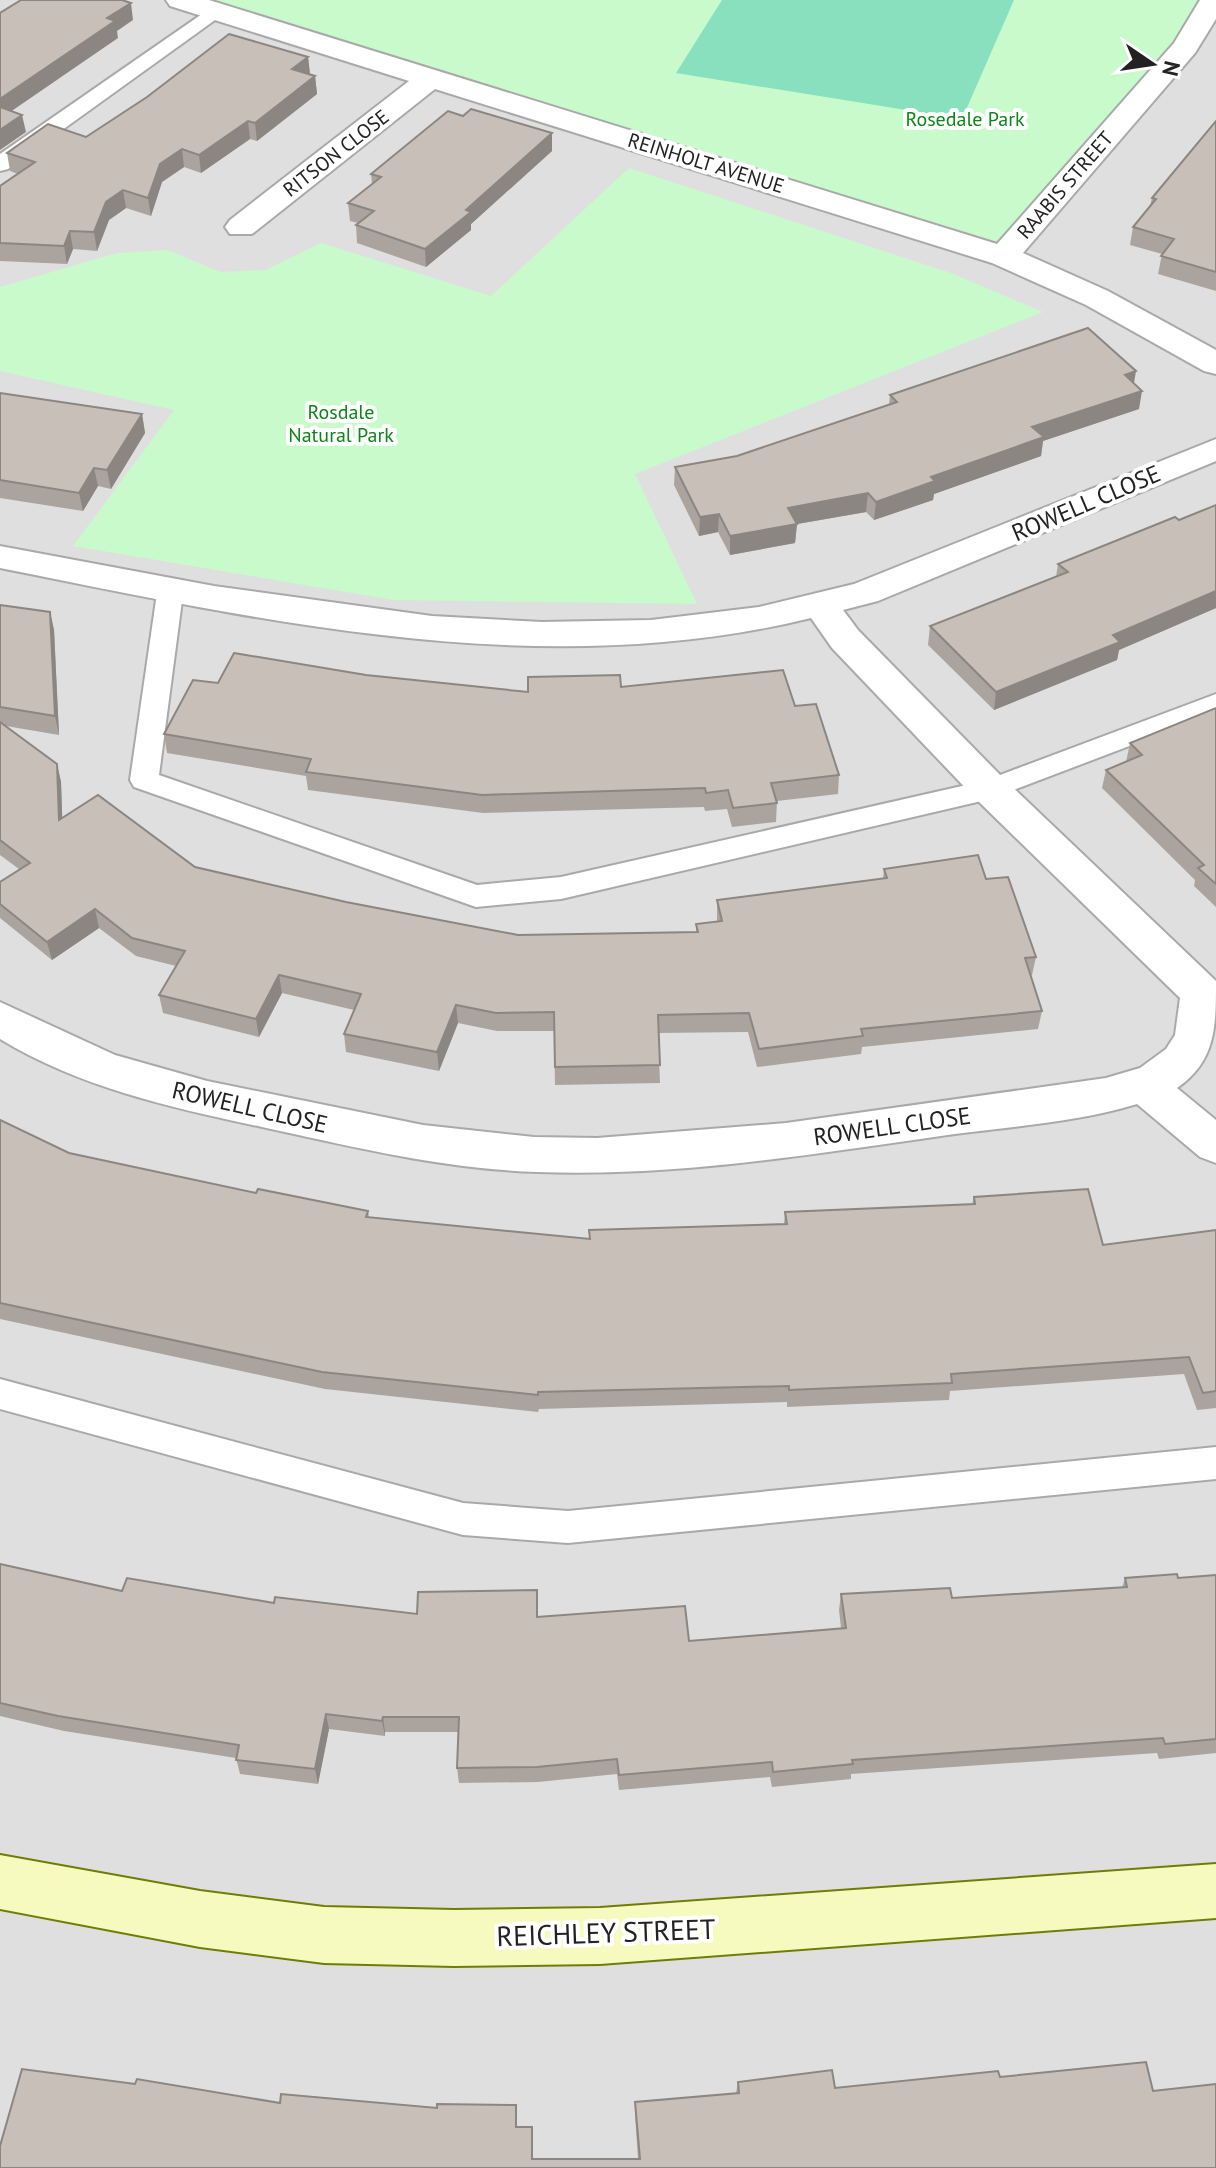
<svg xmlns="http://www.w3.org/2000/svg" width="1216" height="2168" font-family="'PT Sans',sans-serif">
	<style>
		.residential { fill: #e0dfdf }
		.park { fill: #c8facc }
		.pitch { fill: #88e0be }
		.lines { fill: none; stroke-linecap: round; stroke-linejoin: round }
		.lane-casing { stroke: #a9a9a9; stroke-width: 4 }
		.street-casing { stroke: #a9a9a9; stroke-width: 4 }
		.secondary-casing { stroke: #707d05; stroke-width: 4 }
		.lane { fill: #fff; fill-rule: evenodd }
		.street { fill: #fff; fill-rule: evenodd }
		.secondary { fill: #f7fabf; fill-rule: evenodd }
		.wall { fill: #aba49e }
		.shaded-wall { fill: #8b8681 }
		.building { fill: #c7bfb8; stroke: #8b8681; stroke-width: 2 }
		.labels { text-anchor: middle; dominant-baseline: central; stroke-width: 8; stroke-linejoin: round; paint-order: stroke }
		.far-park-label { font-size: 20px; fill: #0c8416; stroke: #fff }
		.far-street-label { font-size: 20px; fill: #222; stroke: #fff }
		.street-label { font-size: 24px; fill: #222; stroke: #fff }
		.near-street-label { font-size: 28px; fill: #222; stroke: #fff }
	</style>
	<rect width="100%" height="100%" fill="#f2efe9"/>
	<!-- residential -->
	<rect class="residential" x="0" y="0" width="1216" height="2168"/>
	<!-- park -->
	<g class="park">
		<path d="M179,0H1214L1003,256Z"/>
		<path d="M629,168L951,273L1043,312L635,474L697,604L394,600L73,546L174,410L0,371V287L117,253L168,250L220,272L265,270L321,243L491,296Z"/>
	</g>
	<!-- pitch -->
	<path class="pitch" d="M722,0H1014L962,119L676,73Z"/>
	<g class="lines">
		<defs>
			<g id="lane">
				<path d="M215,5L225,11L222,15L8,169L0,171V154Z"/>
				<path d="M170,585L179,587L183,593L159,775L477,885L561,877L984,781L1216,694V713L990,799L561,899L476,907L134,787L130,780L157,593L161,587Z"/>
				<path d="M0,1379L463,1503L568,1511L1216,1447V1479L568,1543L463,1535L0,1409Z"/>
			</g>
			<g id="street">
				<path d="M166,0H209L997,244L1174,43L1200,0H1216V19L1195,53L1023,253L1108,291L1216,350V374L1204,371L1086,305L992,263L435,89L252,234H230L225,227L230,220L409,81L170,6Z"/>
				<path d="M1216,439V461L878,601L843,610L858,630L1004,779L1216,981C1216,1027 1216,1061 1177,1088L1216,1120V1163L1200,1157L1137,1104C1071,1124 1001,1127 934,1137C802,1156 670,1177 537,1172C444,1169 353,1147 262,1127C172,1108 79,1087 0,1039V1002L115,1055L207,1081L423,1125L534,1137L597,1138L786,1123L1106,1078L1140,1068L1166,1049L1175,1035L1180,998L976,799L832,648L811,618C543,684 265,621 0,568V546L214,586L432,616L542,622L651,620L759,607L854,584Z"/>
			</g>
			<path id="secondary" d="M0,1855L200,1891L324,1907L454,1910L600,1908L1216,1864V1918L600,1964L454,1966L324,1963L200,1947L0,1909Z"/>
		</defs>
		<!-- lane casing -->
		<use href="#lane" class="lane-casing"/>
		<!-- street casing -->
		<use href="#street" class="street-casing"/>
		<!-- secondary casing -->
		<use href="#secondary" class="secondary-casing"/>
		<!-- lane -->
		<use href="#lane" class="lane"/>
		<!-- street -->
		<use href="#street" class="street"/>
		<!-- secondary -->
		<use href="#secondary" class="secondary"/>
	</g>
	<!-- wall -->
	<g class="wall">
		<path d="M308,57L310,74L315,76L317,94L257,141L250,139L201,173L184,167L162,182L151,216L126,208L109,220L97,251L73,249L67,264L0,261V186L18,174L10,171L7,153L86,137Z"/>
		<path d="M463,116L552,133V151L471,224V230L426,267L357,243L356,225L358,223L350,221L348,203L372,184L371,174Z"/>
		<path d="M1216,121V291L1158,274L1162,254L1130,245L1133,227L1150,206L1152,198Z"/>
		<path d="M1134,383L1139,409L1043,441L1041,456L934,494L933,500L874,520L866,512L797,524L795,543L730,555L718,532L699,536L674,485L675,467L737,456L889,405L890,395Z"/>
		<path d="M0,393L142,414L145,433L111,489L98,486L83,511L0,498Z"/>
		<path d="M1216,505V608L1119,650L1117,660L994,710L928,645L930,626L1056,577L1058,564L1179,520Z"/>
		<path d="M0,605L50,612L54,630L59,735L6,726L57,764L61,782L62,818L195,867L346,902L518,935L696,932V924L717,922V900L883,879L884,869L986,879L1036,957L1032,975H1030L1042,1011L1038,1029L862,1047L861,1054L757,1067L748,1032L658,1033L660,1083L555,1085L554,1031H497L458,1023L439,1071L346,1052L344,1034L354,1010L282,993L259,1037L163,1013L159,995L176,966L136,956L99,928L52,960L0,918V882L19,869L0,855Z"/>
		<path d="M366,675L528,692L621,687L795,706L839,775L838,794L777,801L776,822L732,827L727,809L705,811L704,807L483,813L308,790L306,776L167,753L164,734L218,683Z"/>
		<path d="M1216,708V907L1194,886L1195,880L1102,788L1106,770L1126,762L1130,743Z"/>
		<path d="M0,1120L69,1153L256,1193L368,1211L369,1217L589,1239L784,1224L785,1212L972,1204L974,1197L1103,1245L1216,1230V1408L1197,1410L1184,1374L950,1391L949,1400L787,1407V1402L539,1409L538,1412L325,1389L0,1319Z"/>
		<path d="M0,1564L122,1591L417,1614L538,1617L689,1641L841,1628L839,1610L841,1594L952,1598L1122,1588L1125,1578H1178L1216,1575V1753L1159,1759L1157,1753L851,1774V1779L772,1787L770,1777L619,1790L617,1774L538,1782L459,1783L457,1768L458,1732H385V1736L329,1729L318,1784L240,1774L236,1758L64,1731L0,1716Z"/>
		<path d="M1000,2077L1153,2091L1216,2168H0L280,2103L437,2108L516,2105L517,2127H532L533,2159H638L635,2114V2102L736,2093L738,2082L835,2088Z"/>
	</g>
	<!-- shaded-wall -->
	<g class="shaded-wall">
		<path d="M131,3L133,20L117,31L118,38L0,119V99L107,18Z"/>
		<path d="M308,57L310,74L292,69Z"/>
		<path d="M315,76L317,94L257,141L255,123Z"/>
		<path d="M22,115L26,132L0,150V130Z"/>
		<path d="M248,121L250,139L201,173L199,155Z"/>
		<path d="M552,133V151L471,224V230L426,267L425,249L466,210Z"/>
		<path d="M182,149L184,167L162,182L151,216L148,198L160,164Z"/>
		<path d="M123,190L126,208L109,220L97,251L94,232L106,202Z"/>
		<path d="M70,231L73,249L67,264L64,246Z"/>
		<path d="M1136,371L1133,389L1125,375Z"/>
		<path d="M1142,391L1139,409L1043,441L1041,456L934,494L933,500L874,520L876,502L931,477L1032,427Z"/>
		<path d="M142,414L145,433L111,489L107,470Z"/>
		<path d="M94,468L98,486L83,511L79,493Z"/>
		<path d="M868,493L866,512L797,524L795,543L730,555V536L788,508Z"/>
		<path d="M719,514L718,532L699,536L700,517Z"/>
		<path d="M1216,591V608L1119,650L1117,660L994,710L996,692L1113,635Z"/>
		<path d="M50,612L54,630L59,735L55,716Z"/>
		<path d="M57,764L61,782L63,838L59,820Z"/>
		<path d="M95,909L99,928L52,960L47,942Z"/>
		<path d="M279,975L282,993L259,1037L256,1019Z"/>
		<path d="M456,1005L458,1023L439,1071L437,1052Z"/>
		<path d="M326,1714L329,1729L318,1784L315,1769Z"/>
		<path d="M383,1717L385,1732V1736L382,1721Z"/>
	</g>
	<!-- building -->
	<g class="building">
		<path d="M21,0H122L131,3L107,18L115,21L0,99V13Z"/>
		<path d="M229,34L308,57L292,69L315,76L255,123L248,121L199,155L182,149L160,164L148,198L123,190L106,202L94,232L70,231L64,246L0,243V186L35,162L7,153L48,124L86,137L147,97Z"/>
		<path d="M0,107L22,115L0,130Z"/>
		<path d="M471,109L552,133L466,210L471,212L425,249L356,225L374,211L348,203L381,177L371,174L448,111L463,116Z"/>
		<path d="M1216,121V272L1161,256L1174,239L1133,227L1156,199L1152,198Z"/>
		<path d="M1088,328L1136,371L1125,375L1142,391L1032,427L1044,437L931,477L935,481L876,502L868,493L788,508L797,524L730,536L719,514L700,517L675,467L737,456L897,402L890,395Z"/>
		<path d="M0,393L142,414L107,470L94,468L79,493L0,480Z"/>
		<path d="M1216,505V591L1113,635L1120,642L996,692L930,626L1068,572L1058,564L1175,517L1179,520Z"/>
		<path d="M0,605L50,612L55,716L0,707Z"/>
		<path d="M234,653L366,675L528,692V677L620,675L621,687L783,670L795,706L816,704L839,775L771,783L777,803L733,808L728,790L706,793L705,788L482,795L306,772L311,759L164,734L193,680L218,683Z"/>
		<path d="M1216,708V884L1198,868L1204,865L1106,770L1142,755L1130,743Z"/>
		<path d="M0,722L57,764L59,820L98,795L195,867L346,902L518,935L698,932L696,924L722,921L717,900L887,878L884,869L978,855L986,879L1008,877L1036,957L1025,958L1042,1011L861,1029L863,1036L759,1049L749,1013L658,1015L660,1065L555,1067L554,1012L496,1013L456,1005L437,1052L344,1034L361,994L279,975L256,1019L159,995L185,951L132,938L95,909L47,942L0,904V882L30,863L0,840Z"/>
		<path d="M0,1120L69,1153L256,1193L258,1189L368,1211L366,1217L590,1239L589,1230L787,1224L785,1212L975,1204L974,1197L1088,1189L1103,1245L1216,1230V1391L1203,1393L1189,1357L951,1374L952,1383L789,1390V1386L538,1392V1395L322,1372L0,1303Z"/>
		<path d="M0,1564L122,1591L127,1578L274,1603L275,1597L417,1614L418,1592L537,1590V1617L685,1606L689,1641L846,1628L841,1594L950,1588L952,1598L1127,1587L1125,1578L1177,1574L1178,1578L1216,1575V1739L1165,1744L1163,1738L852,1760L853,1764L773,1772L772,1762L619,1775L617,1759L537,1767L457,1768L459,1717H383L382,1721L326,1714L315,1769L236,1760L239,1745L58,1716L0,1703Z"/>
		<path d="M1146,2062L1153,2091L1216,2084V2168H0V2146L22,2069L135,2084L137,2079L280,2103L281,2094L437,2108V2104L516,2105V2127H532V2159H640L635,2102L739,2093L738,2082L832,2070L835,2088L998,2071L1000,2077Z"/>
	</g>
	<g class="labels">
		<!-- far-park labels -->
		<g class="far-park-label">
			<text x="965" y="119">Rosedale Park</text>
			<text x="341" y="412">Rosdale<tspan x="341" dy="23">Natural Park</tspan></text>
		</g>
		<!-- far-street labels -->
		<g class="far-street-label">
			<text transform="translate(336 153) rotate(-38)">RITSON CLOSE</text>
			<text transform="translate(706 163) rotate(17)">REINHOLT AVENUE</text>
			<text transform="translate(1065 185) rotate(-49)">RAABIS STREET</text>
		</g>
		<!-- street labels -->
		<g class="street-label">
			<text transform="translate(1086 503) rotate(-23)">ROWELL CLOSE</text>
			<text transform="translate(250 1107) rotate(13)">ROWELL CLOSE</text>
			<text transform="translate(892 1126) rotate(-8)">ROWELL CLOSE</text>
		</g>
		<!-- near-street labels -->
		<g class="near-street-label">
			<text transform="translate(606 1932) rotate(-2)">REICHLEY STREET</text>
		</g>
	</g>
	<!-- north arrow -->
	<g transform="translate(1152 64) rotate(103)" stroke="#ffffff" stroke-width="6" paint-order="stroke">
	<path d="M0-6L14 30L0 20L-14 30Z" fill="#222222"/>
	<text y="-12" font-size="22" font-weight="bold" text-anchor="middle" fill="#222222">N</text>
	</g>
</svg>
